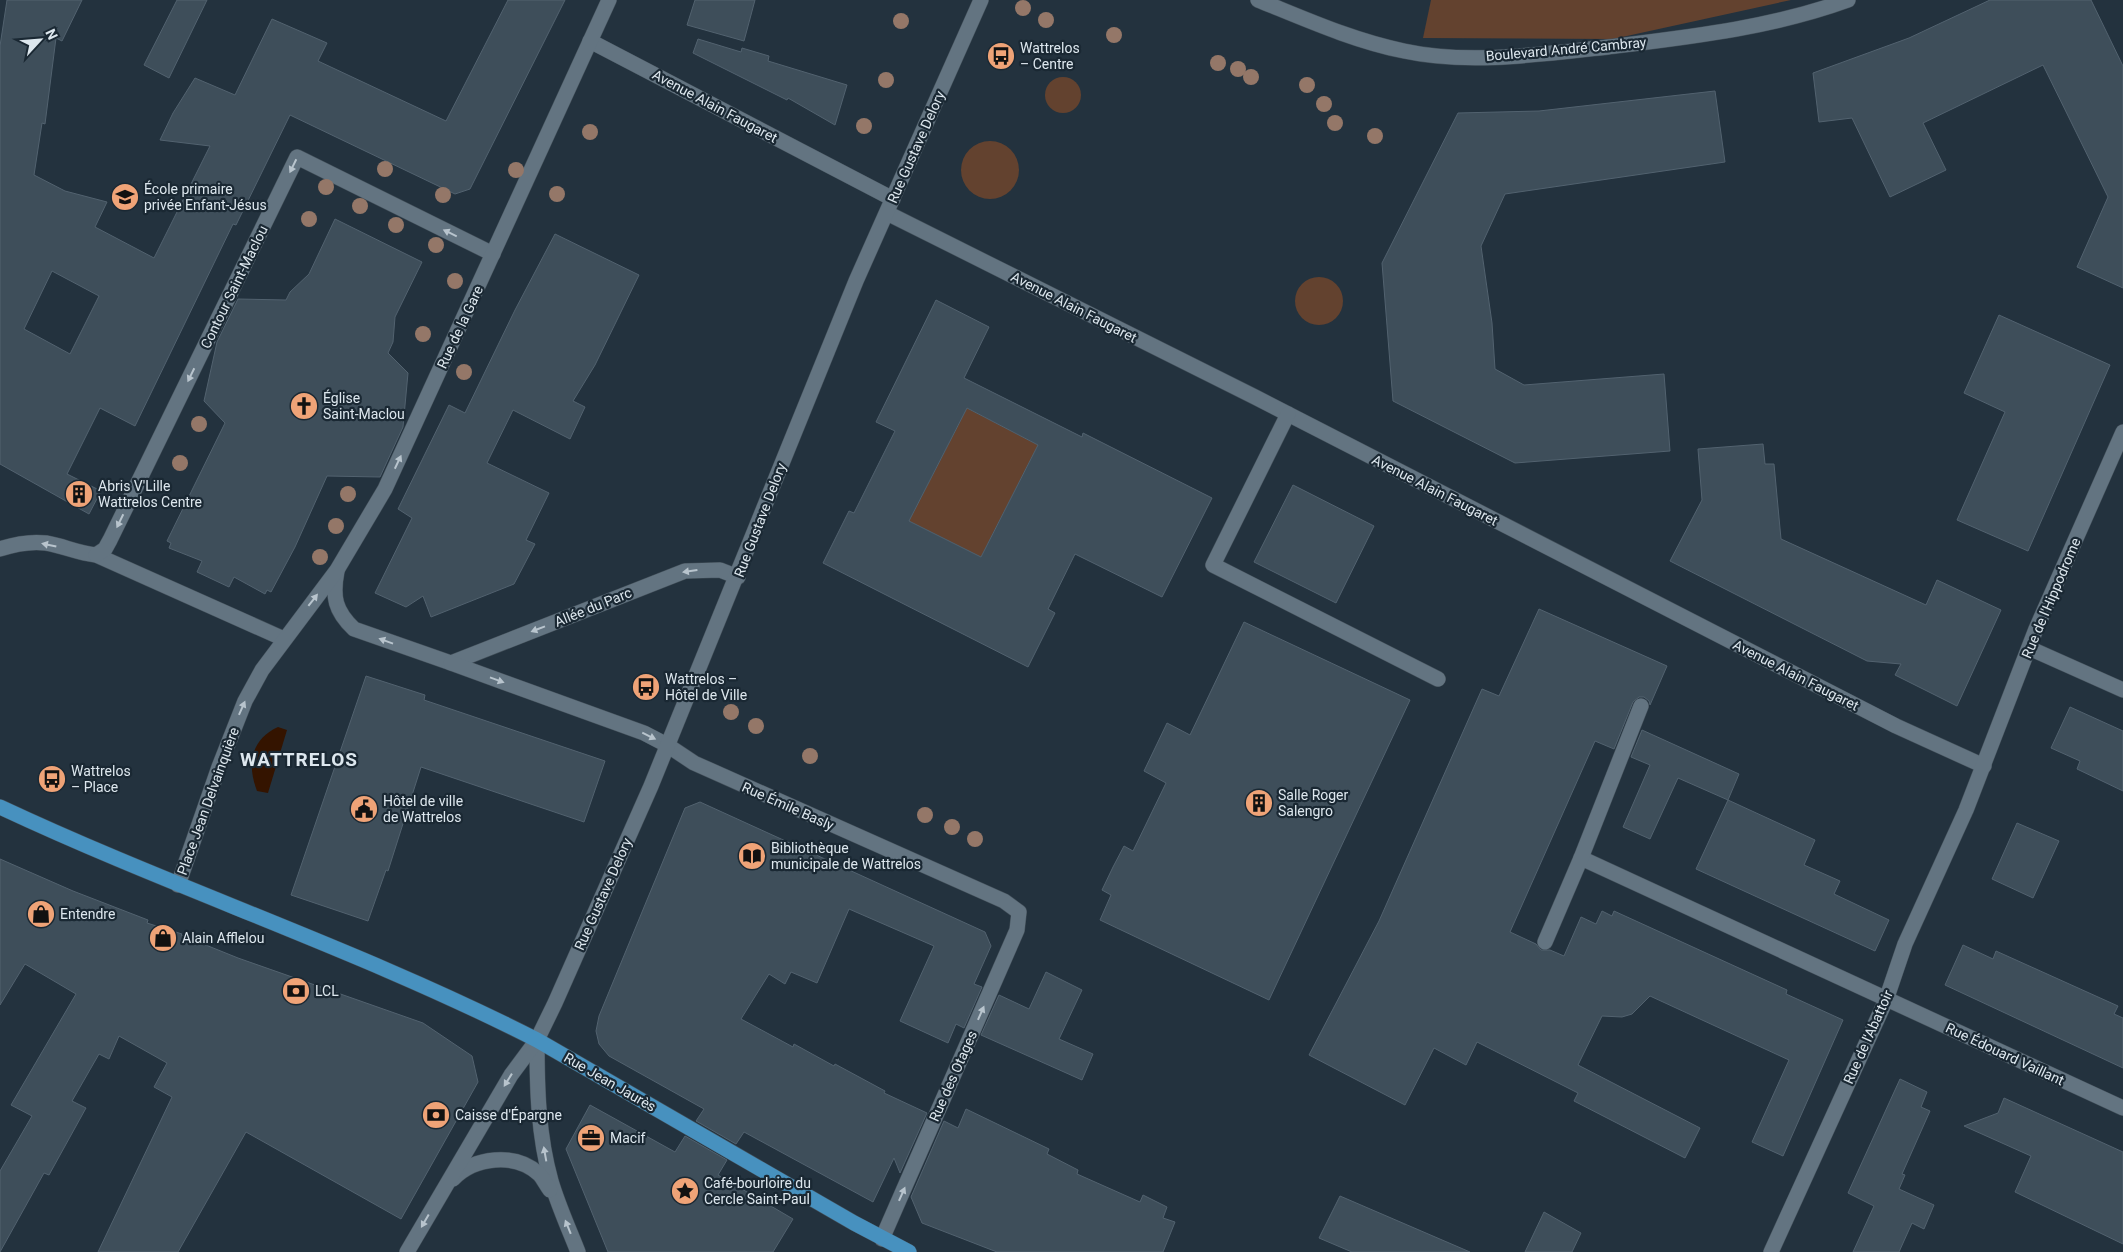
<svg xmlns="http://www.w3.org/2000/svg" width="2123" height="1252" font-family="Roboto,sans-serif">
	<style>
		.green { fill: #63422f }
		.water { fill: #341400 }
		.building { fill: #3e4e5a; stroke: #52626f; fill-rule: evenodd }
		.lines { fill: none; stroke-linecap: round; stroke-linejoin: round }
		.minor-casing { stroke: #424f59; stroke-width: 16 }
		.major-casing { stroke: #424f59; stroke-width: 16 }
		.minor { stroke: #637481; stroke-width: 15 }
		.major { stroke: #4791bf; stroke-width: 15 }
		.tree { fill: #947768 }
		.oneway { fill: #b8c4cd }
		.labels { text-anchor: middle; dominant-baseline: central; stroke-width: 4.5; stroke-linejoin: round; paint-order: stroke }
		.poi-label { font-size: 14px; fill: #dde7ee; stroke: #1a2833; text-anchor: start }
		.street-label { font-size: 14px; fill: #dde7ee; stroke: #1a2833 }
		.district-label { font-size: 19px; font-weight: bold; letter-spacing: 1px; fill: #dde7ee; stroke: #1a2833 }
	</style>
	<rect width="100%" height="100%" fill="#23323e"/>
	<!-- green -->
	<g class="green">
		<path d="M1431,0H1791L1613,39L1423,38Z"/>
		<circle cx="1063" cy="95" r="18"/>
		<circle cx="990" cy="170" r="29"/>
		<circle cx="1319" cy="301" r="24"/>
		<path d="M967,408L1038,445L981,557L909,521Z"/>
	</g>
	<!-- water -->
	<path class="water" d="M278,727L287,730L268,793L257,791C247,765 250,740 278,727Z"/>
	<!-- building -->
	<g class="building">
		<path d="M7,0H82L62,41L56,38L45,124L42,123L34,175L65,191L107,202L95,227L154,258L210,146L160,140L173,113L195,78L235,95L272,19L327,43L318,61L446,121L508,0H565L470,189L455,194L290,115L236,225L233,224L135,426L100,408L67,474L101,491L89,514L0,464V46ZM52,271L99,296L70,354L24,329Z"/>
		<path d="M177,0H207L169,78L144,65Z"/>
		<path d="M695,0H755L744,41L687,25Z"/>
		<path d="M1990,0H2091L2123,66V288L2077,267L2108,197L2043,65L1923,123L1946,170L1890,197L1852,118L1819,122L1813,73L1909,38Z"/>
		<path d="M698,39L741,52L742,48L769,56L768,61L847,85L835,125L788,98L787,100L693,53Z"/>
		<path d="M1715,91L1725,162L1505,194L1481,246L1492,323L1495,369L1524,385L1664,374L1670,451L1515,463L1393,401L1382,263L1458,113L1539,111Z"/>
		<path d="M335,219L422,262L395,317L393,342L388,353L408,373L403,427L380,477L327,476L295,547L271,592L267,590L265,594L234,577L229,587L197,572L202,561L169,548L171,543L167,541L225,423L204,401L217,342L238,299L286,300L290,292L309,274Z"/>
		<path d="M555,234L639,275L595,365L573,401L585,407L570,439L513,410L487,463L549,493L526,540L535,544L514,584L431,617L423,596L406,607L375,593L412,518L398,509L449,405L465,413L515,310Z"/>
		<path d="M936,300L989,327L964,378L1082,437L1083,433L1212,498L1162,597L1075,554L1048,609L1055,613L1028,667L823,563L849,511L854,513L895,431L876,422ZM967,408L1038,445L981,557L909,521Z"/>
		<path d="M1999,315L2110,365L2028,551L1957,520L2005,412L1964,393Z"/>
		<path d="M1763,444L1765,464H1774L1781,539L1926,605L1937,580L2001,610L1957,706L1895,675L1901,664L1867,661L1670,561L1702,500L1698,449Z"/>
		<path d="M1293,485L1374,526L1336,603L1254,562Z"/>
		<path d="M1539,609L1667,666L1650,705L1649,701L1644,697H1639L1633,702L1614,749L1595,741L1510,932L1536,944L1541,950H1550L1564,956L1581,917L1596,924L1602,911L1612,916L1614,911L1787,990L1786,994L1843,1020L1783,1156L1752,1142L1789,1060L1650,996L1632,1014L1622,1017L1602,1016L1578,1065L1700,1128L1685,1158L1574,1101L1578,1093L1477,1042L1466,1065L1434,1048L1405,1105L1309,1055L1379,921L1482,689L1499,696Z"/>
		<path d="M1244,622L1410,700L1269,1000L1100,920L1111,895L1102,890L1113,867L1124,846L1133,851L1166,783L1144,771L1167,723L1190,735Z"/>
		<path d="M366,676L425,695L424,700L605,761L584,822L421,767L388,871L386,870L368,921L291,895Z"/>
		<path d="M2070,707L2123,731V791L2077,769L2080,761L2051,748Z"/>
		<path d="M1642,730L1739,774L1728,800L1678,778L1650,839L1623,827L1650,765L1631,757Z"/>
		<path d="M1728,800L1815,840L1804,865L1840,881L1834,894L1889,920L1875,951L1696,869Z"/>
		<path d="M700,802L985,932L991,946L974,984L982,987L964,1028L956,1024L948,1043L900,1021L934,946L849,909L817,983L791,972L785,984L769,974L741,1019L793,1047L794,1044L834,1066L835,1064L885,1091L884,1093L927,1113L900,1173L894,1158L873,1202L744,1132L736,1144L696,1121L704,1109L609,1056L599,1044L596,1031L599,1016L685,808Z"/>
		<path d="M2017,823L2059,841L2033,898L1992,879Z"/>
		<path d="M0,859L73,891L148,920L147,923L182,934L181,935L238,958L423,1023L472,1056L478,1082L401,1219L246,1132L178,1252H98L172,1097L154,1087L167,1063L119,1036L109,1059L99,1054L72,1101L86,1108L49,1175L44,1173L0,1252V1171L32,1116L11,1105L76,994L25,964L0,1005Z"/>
		<path d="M1963,945L1993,959L1996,951L2118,1006L2114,1014L2123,1018V1068L1945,985Z"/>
		<path d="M1046,972L1082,990L1059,1039L1093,1054L1082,1080L981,1035L999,995L1029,1009Z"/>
		<path d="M1900,1079L1927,1092L1921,1107L1930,1111L1902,1174L1905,1175L1899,1189L1934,1205L1924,1229L1912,1223L1899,1252H1853L1874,1206L1848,1193Z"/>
		<path d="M2004,1098L2123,1152V1244L2015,1192L2031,1156L1964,1126L1998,1113Z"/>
		<path d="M590,1105L675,1152L685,1136L727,1160L718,1175L793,1219L773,1252H608L566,1149Z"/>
		<path d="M966,1109L1049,1149L1047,1154L1078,1170L1077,1174L1140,1202L1143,1195L1167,1207L1163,1218L1175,1222L1163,1252H997L922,1223L911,1197L944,1121L958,1128Z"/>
		<path d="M1340,1196L1470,1252H1352L1319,1238Z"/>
		<path d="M1544,1212L1581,1233L1572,1252H1525Z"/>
	</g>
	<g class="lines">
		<defs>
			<g id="minor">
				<path d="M1258,0C1305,19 1354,41 1404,51C1468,65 1543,54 1608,47C1689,37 1771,28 1848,0"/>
				<path d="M590,41L893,199"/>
				<path d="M887,213L1255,397L1896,726L1984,766"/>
				<path d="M1288,414L1213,565L1438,679"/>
				<path d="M0,549C15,544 30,541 46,543C64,546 77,553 96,555L284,639"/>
				<path d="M96,555L105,549L110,540L297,157L493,254"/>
				<path d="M337,571C332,597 335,611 354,629L451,663L685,571L720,570L738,577"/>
				<path d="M2029,648L2123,690"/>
				<path d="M451,663L644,733L667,745L694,763L1004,901L1019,912L1017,930L882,1239"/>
				<path d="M1581,858L2123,1108"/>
				<path d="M178,885L219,767L245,701L262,670L337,570L385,489L609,0"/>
				<path d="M1545,942L1581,858L1641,706"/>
				<path d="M537,1040C537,1087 538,1135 551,1181C558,1205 569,1229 578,1252"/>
				<path d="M453,1179C474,1157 515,1152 539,1174C543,1178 546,1185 550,1190"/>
				<path d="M407,1252L511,1075L537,1040L555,1003L651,786L856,281L981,0"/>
				<path d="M1771,1252L1886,1000L1905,944L1966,810L2036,629L2123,432"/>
			</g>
			<path id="major" d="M0,807C177,890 363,951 537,1040L854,1223L909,1252"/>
		</defs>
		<!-- minor casing -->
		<use href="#minor" class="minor-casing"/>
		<!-- major casing -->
		<use href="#major" class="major-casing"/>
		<!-- minor -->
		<use href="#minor" class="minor"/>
		<!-- major -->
		<use href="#major" class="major"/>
	</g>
	<!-- trees -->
	<g class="tree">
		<circle cx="1023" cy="8" r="8"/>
		<circle cx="1046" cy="20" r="8"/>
		<circle cx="901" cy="21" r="8"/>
		<circle cx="1114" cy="35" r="8"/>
		<circle cx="1218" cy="63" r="8"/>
		<circle cx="1238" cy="69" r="8"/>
		<circle cx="1251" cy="77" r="8"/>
		<circle cx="886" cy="80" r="8"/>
		<circle cx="1307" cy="85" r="8"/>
		<circle cx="1324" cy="104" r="8"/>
		<circle cx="1335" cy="123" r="8"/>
		<circle cx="864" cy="126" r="8"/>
		<circle cx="590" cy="132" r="8"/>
		<circle cx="1375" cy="136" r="8"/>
		<circle cx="385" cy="169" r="8"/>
		<circle cx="516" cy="170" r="8"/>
		<circle cx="326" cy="187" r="8"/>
		<circle cx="557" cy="194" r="8"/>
		<circle cx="443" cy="195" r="8"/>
		<circle cx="360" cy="206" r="8"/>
		<circle cx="309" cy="219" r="8"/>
		<circle cx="396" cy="225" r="8"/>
		<circle cx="436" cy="245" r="8"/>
		<circle cx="455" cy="281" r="8"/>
		<circle cx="423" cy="334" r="8"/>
		<circle cx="464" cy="372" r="8"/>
		<circle cx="199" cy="424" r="8"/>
		<circle cx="180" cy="463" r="8"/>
		<circle cx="348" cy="494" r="8"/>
		<circle cx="336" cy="526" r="8"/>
		<circle cx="320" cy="557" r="8"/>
		<circle cx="731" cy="712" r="8"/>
		<circle cx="756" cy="726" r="8"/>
		<circle cx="810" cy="756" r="8"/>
		<circle cx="925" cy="815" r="8"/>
		<circle cx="952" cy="827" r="8"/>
		<circle cx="975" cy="839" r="8"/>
	</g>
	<!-- one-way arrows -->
	<defs><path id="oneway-solid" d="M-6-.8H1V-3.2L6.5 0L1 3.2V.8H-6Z" transform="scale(1.25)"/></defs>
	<g class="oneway">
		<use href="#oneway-solid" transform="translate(293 166) rotate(116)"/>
		<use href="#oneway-solid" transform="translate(450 233) rotate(-154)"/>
		<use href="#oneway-solid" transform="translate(191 375) rotate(116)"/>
		<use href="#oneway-solid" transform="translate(398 462) rotate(-65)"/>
		<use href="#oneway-solid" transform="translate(120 521) rotate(116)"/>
		<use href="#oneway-solid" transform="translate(49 545) rotate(-168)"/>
		<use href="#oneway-solid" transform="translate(690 571) rotate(172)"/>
		<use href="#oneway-solid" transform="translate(313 600) rotate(-52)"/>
		<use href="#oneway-solid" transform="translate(538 629) rotate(159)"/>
		<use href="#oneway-solid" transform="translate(386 641) rotate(-160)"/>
		<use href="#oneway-solid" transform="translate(497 680) rotate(20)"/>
		<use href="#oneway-solid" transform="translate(242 708) rotate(-66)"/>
		<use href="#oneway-solid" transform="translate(649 736) rotate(26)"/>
		<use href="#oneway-solid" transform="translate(981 1013) rotate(-66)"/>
		<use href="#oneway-solid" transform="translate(508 1080) rotate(122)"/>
		<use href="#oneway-solid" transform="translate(545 1154) rotate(-100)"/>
		<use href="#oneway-solid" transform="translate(902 1194) rotate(-66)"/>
		<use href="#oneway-solid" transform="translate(425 1221) rotate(120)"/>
		<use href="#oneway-solid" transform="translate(568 1227) rotate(-112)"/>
	</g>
	<!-- icons -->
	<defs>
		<symbol id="bus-disc" viewBox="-11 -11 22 22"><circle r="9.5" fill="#efa377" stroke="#1a2833"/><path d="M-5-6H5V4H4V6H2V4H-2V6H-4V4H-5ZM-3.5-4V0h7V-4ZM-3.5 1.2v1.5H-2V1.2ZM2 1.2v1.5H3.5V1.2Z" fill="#111"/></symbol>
		<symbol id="school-disc" viewBox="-11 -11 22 22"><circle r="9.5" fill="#efa377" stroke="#1a2833"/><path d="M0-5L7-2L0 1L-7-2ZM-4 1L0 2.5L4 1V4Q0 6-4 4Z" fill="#111"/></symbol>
		<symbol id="church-disc" viewBox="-11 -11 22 22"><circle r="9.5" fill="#efa377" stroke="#1a2833"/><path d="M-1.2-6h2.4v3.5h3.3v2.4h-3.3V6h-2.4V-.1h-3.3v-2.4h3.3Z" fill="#111"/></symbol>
		<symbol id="building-disc" viewBox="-11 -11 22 22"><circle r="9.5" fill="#efa377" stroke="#1a2833"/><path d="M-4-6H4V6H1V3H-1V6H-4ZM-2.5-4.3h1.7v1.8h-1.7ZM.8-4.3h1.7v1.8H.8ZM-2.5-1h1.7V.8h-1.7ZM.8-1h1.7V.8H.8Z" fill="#111"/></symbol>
		<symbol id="civic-disc" viewBox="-11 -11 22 22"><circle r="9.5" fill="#efa377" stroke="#1a2833"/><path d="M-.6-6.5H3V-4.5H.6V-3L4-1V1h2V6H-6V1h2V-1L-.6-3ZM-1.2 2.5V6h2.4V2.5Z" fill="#111"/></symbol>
		<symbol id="library-disc" viewBox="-11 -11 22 22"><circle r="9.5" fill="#efa377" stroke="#1a2833"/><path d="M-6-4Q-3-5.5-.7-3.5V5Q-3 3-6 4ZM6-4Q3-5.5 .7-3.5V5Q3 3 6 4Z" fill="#111"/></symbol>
		<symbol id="shop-disc" viewBox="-11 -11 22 22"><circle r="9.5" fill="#efa377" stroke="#1a2833"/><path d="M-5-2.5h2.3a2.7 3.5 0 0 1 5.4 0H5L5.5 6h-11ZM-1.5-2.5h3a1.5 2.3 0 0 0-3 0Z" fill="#111"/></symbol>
		<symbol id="bank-disc" viewBox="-11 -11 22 22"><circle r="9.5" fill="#efa377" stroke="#1a2833"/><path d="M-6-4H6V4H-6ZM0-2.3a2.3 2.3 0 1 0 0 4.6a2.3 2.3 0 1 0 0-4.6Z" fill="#111"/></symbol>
		<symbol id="office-disc" viewBox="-11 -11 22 22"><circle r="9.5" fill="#efa377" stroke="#1a2833"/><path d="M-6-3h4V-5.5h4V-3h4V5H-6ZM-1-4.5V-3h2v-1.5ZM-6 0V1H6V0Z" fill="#111"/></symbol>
		<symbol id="sight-disc" viewBox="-11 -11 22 22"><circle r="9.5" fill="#efa377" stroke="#1a2833"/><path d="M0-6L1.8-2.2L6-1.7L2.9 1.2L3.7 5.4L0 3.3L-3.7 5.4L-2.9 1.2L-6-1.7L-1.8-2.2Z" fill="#111"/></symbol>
	</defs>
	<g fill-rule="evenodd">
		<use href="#bus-disc" x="985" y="40" width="32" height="32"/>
		<use href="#school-disc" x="109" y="181" width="32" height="32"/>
		<use href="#church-disc" x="288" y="390" width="32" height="32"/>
		<use href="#building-disc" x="63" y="478" width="32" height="32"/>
		<use href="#bus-disc" x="630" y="671" width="32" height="32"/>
		<use href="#bus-disc" x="36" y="763" width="32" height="32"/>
		<use href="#building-disc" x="1243" y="787" width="32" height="32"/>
		<use href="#civic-disc" x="348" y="793" width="32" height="32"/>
		<use href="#library-disc" x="736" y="840" width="32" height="32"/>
		<use href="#shop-disc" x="25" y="898" width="32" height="32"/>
		<use href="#shop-disc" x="147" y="922" width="32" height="32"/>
		<use href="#bank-disc" x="280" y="975" width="32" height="32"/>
		<use href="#bank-disc" x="420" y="1099" width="32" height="32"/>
		<use href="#office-disc" x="575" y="1122" width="32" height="32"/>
		<use href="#sight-disc" x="669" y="1175" width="32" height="32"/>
	</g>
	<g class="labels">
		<!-- poi labels -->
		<g class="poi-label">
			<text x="1020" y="48">Wattrelos<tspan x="1020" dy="16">– Centre</tspan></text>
			<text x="144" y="189">École primaire<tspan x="144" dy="16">privée Enfant-Jésus</tspan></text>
			<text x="323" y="398">Église<tspan x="323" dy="16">Saint-Maclou</tspan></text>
			<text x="98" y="486">Abris V'Lille<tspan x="98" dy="16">Wattrelos Centre</tspan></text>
			<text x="665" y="679">Wattrelos –<tspan x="665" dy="16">Hôtel de Ville</tspan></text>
			<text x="71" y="771">Wattrelos<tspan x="71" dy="16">– Place</tspan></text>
			<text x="1278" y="795">Salle Roger<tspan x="1278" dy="16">Salengro</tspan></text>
			<text x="383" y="801">Hôtel de ville<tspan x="383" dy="16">de Wattrelos</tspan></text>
			<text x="771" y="848">Bibliothèque<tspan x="771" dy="16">municipale de Wattrelos</tspan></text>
			<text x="60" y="914">Entendre</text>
			<text x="182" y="938">Alain Afflelou</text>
			<text x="315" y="991">LCL</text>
			<text x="455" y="1115">Caisse d'Épargne</text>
			<text x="610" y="1138">Macif</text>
			<text x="704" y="1183">Café-bourloire du<tspan x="704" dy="16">Cercle Saint-Paul</tspan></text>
		</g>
		<!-- street labels -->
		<g class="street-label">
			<text transform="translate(1566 49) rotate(-5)">Boulevard André Cambray</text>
			<text transform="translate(715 106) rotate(28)">Avenue Alain Faugaret</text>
			<text transform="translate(916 147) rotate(-66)">Rue Gustave Delory</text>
			<text transform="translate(234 287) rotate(-64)">Contour Saint-Maclou</text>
			<text transform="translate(1074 307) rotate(27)">Avenue Alain Faugaret</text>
			<text transform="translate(460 327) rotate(-65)">Rue de la Gare</text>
			<text transform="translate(1435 490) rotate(27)">Avenue Alain Faugaret</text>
			<text transform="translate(760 520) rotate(-69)">Rue Gustave Delory</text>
			<text transform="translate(2051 598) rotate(-67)">Rue de l'Hippodrome</text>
			<text transform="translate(593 607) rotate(-22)">Allée du Parc</text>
			<text transform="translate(1796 675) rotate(27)">Avenue Alain Faugaret</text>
			<text transform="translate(208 801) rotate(-70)">Place Jean Delvainquière</text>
			<text transform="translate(788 806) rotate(24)">Rue Émile Basly</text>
			<text transform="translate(603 894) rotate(-66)">Rue Gustave Delory</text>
			<text transform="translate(1868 1037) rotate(-66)">Rue de l'Abattoir</text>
			<text transform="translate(2005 1054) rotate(25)">Rue Édouard Vaillant</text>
			<text transform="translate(953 1076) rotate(-66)">Rue des Otages</text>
			<text transform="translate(610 1082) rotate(30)">Rue Jean Jaurès</text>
		</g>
		<!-- district labels -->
		<g class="district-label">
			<text x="299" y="759">WATTRELOS</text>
		</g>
	</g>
	<!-- north arrow -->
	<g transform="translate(40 40) rotate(64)" stroke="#1a2833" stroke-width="4" paint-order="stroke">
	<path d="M0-4L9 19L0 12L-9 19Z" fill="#dde7ee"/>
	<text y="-8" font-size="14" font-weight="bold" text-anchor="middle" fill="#dde7ee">N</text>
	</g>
</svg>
